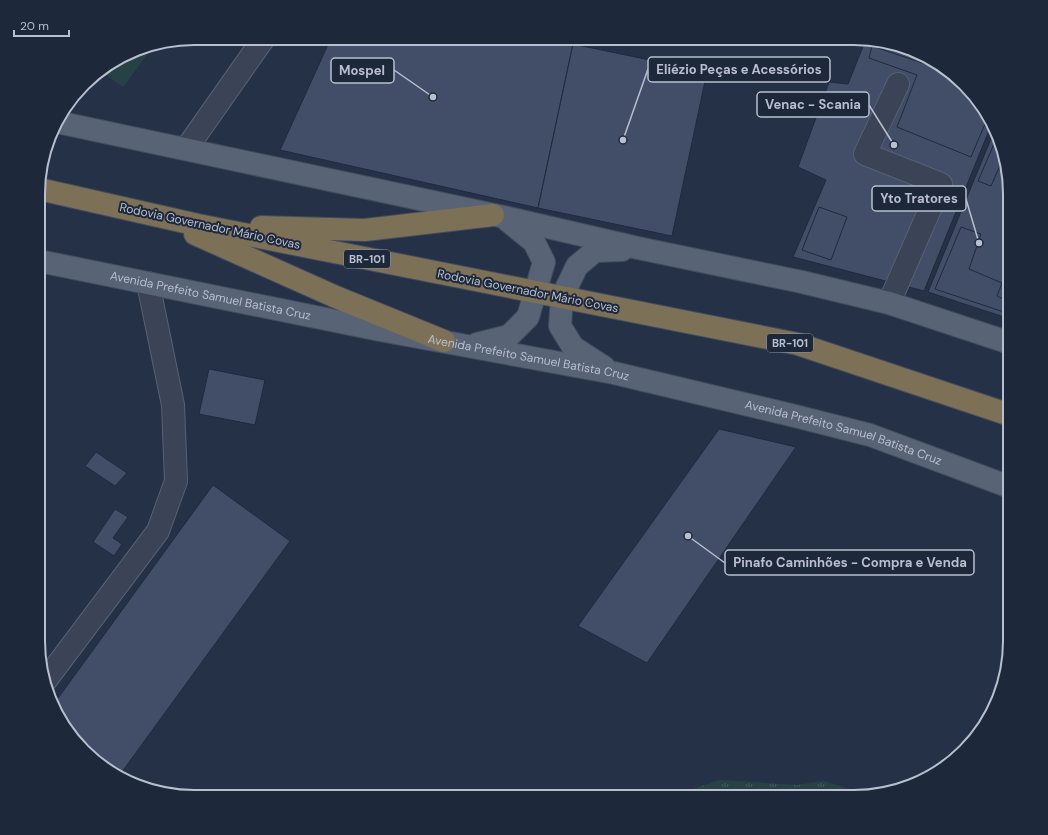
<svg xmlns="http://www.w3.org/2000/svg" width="1048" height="835" font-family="'DM Sans',sans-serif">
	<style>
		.grass { fill: url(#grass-tufts) }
		.pitch { fill: #274247 }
		.building { fill: #424e67; stroke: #202a3d }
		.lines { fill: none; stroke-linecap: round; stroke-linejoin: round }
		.minor-casing { stroke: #586173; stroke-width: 24 }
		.major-casing { stroke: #434c5f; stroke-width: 24 }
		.highway-casing { stroke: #414b5d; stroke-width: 24 }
		.minor { stroke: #3a4456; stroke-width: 22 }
		.major { stroke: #586376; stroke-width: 22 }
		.highway { stroke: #7c7056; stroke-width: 22 }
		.labels { text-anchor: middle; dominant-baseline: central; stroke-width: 4; stroke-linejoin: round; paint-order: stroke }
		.shield { fill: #1e283b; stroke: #8a92a3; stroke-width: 1 }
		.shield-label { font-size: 11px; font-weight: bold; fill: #b8bfcf }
		.street-label { font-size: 12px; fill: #b8bfcf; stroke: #1e283b }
		.rim { fill: none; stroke: #b8bfcf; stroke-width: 2 }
		.leader { fill: none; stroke: #b8bfcf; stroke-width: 1.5 }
		.callout-dot { fill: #b8bfcf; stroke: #1e283b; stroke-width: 1.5 }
		.callout { fill: #1e283b; stroke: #b8bfcf; stroke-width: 1.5 }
		.callout-label { font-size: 13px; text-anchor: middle; font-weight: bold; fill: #b8bfcf }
	</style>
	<defs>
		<pattern id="grass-tufts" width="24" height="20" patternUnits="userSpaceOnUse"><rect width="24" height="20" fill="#274247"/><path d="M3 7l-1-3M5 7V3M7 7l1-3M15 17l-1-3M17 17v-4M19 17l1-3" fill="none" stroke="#445c60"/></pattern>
	</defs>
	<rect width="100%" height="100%" fill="#253147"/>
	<!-- grass -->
	<path class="grass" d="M720,780L797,785L823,781L867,794L854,797H686L693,789Z"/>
	<!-- pitch -->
	<path class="pitch" d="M154,45L123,87L101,71L144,46Z"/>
	<!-- building -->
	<g class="building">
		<path d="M331,38H537L573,44L538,208L280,150Z"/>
		<path d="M866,39L914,50L957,77L992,123L924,291L793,257L826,180L798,167L829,82L848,84Z"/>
		<path d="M573,44L707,72L672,236L538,208Z"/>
		<path d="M872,46L949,72L957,77L988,117L971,157L897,127L917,75L869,58Z"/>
		<path d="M995,129L1010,194V319L928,292Z"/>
		<path d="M997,137L1002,161L991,186L978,181Z"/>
		<path d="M819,207L847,217L831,260L802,250Z"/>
		<path d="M961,227L981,234L969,269L1002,283L997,296L1010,302V314L935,289Z"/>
		<path d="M209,369L265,380L255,425L199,414Z"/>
		<path d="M719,429L796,447L647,663L578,626Z"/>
		<path d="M96,452L127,473L115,486L85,466Z"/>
		<path d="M213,485L290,541L119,776L91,758L54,710L53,705Z"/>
		<path d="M115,509L128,517L113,538L122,544L114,556L93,542Z"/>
	</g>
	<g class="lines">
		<defs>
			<g id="minor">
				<path d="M186,149L264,38"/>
				<path d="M889,303L941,184L865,154L898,84"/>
				<path d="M46,680L158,531L176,481L173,405L148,283"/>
			</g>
			<g id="major">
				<path d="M57,122L504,217L638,248L802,282L889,303L1010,343"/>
				<path id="s1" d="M39,261L380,330L614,373L791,415L870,435L1010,487"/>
				<path d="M477,344L509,336L528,317L544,262L534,242L508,221"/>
				<path d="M604,367L573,347L560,326L562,297L577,266L595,251L622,250"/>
			</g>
			<g id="highway">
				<path d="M39,189L198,225L798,344L1010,415"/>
				<path d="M261,227L365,230L493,215"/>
				<path d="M195,234L336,297L444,341"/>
			</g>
		</defs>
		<!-- minor casing -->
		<use href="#minor" class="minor-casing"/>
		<!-- major casing -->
		<use href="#major" class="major-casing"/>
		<!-- highway casing -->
		<use href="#highway" class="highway-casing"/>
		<!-- minor -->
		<use href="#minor" class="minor"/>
		<!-- major -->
		<use href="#major" class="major"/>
		<!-- highway -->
		<use href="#highway" class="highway"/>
	</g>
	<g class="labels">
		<!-- shield labels -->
		<g class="shield">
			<rect x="344" y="250" width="46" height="18" rx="3"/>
			<rect x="767" y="334" width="46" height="18" rx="3"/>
		</g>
		<g class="shield-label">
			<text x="367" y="259">BR-101</text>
			<text x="790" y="343">BR-101</text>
		</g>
		<!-- street labels -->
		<g class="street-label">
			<text transform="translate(210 226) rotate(12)">Rodovia Governador Mário Covas</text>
			<text transform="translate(528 291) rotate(11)">Rodovia Governador Mário Covas</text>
			<text stroke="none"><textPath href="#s1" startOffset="175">Avenida Prefeito Samuel Batista Cruz</textPath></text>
			<text stroke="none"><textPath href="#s1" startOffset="499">Avenida Prefeito Samuel Batista Cruz</textPath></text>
			<text stroke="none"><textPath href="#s1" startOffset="823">Avenida Prefeito Samuel Batista Cruz</textPath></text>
		</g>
	</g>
	<!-- crop -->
	<path d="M0 0H1048V835H0ZM194 45H854A149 149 0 0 1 1003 194V641A149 149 0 0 1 854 790H194A149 149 0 0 1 45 641V194A149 149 0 0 1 194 45Z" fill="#1e283b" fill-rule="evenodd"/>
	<path class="rim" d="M194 45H854A149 149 0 0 1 1003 194V641A149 149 0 0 1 854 790H194A149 149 0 0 1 45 641V194A149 149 0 0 1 194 45Z"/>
	<!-- callouts -->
	<path class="leader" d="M623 140L648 69M433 97L394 70M894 145L869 105M979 243L966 199M688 536L725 563"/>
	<g class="callout-dot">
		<circle cx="623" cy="140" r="4"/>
		<circle cx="433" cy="97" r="4"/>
		<circle cx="894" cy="145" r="4"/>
		<circle cx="979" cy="243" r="4"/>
		<circle cx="688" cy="536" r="4"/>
	</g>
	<g class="callout">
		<rect x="648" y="57" width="182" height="25" rx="4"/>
		<rect x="331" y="58" width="63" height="25" rx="4"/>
		<rect x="757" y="92" width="112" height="25" rx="4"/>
		<rect x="872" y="186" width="94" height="25" rx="4"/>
		<rect x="725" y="550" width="249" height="25" rx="4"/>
	</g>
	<g class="callout-label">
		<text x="739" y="74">Eliézio Peças e Acessórios</text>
		<text x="362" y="75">Mospel</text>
		<text x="813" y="109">Venac - Scania</text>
		<text x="919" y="203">Yto Tratores</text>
		<text x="850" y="567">Pinafo Caminhões - Compra e Venda</text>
	</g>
	<!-- scale -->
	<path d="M14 30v6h55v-6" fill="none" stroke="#b8bfcf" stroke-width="2"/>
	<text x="20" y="30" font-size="12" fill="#b8bfcf" stroke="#1e283b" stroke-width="3" paint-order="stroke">20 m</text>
</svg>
